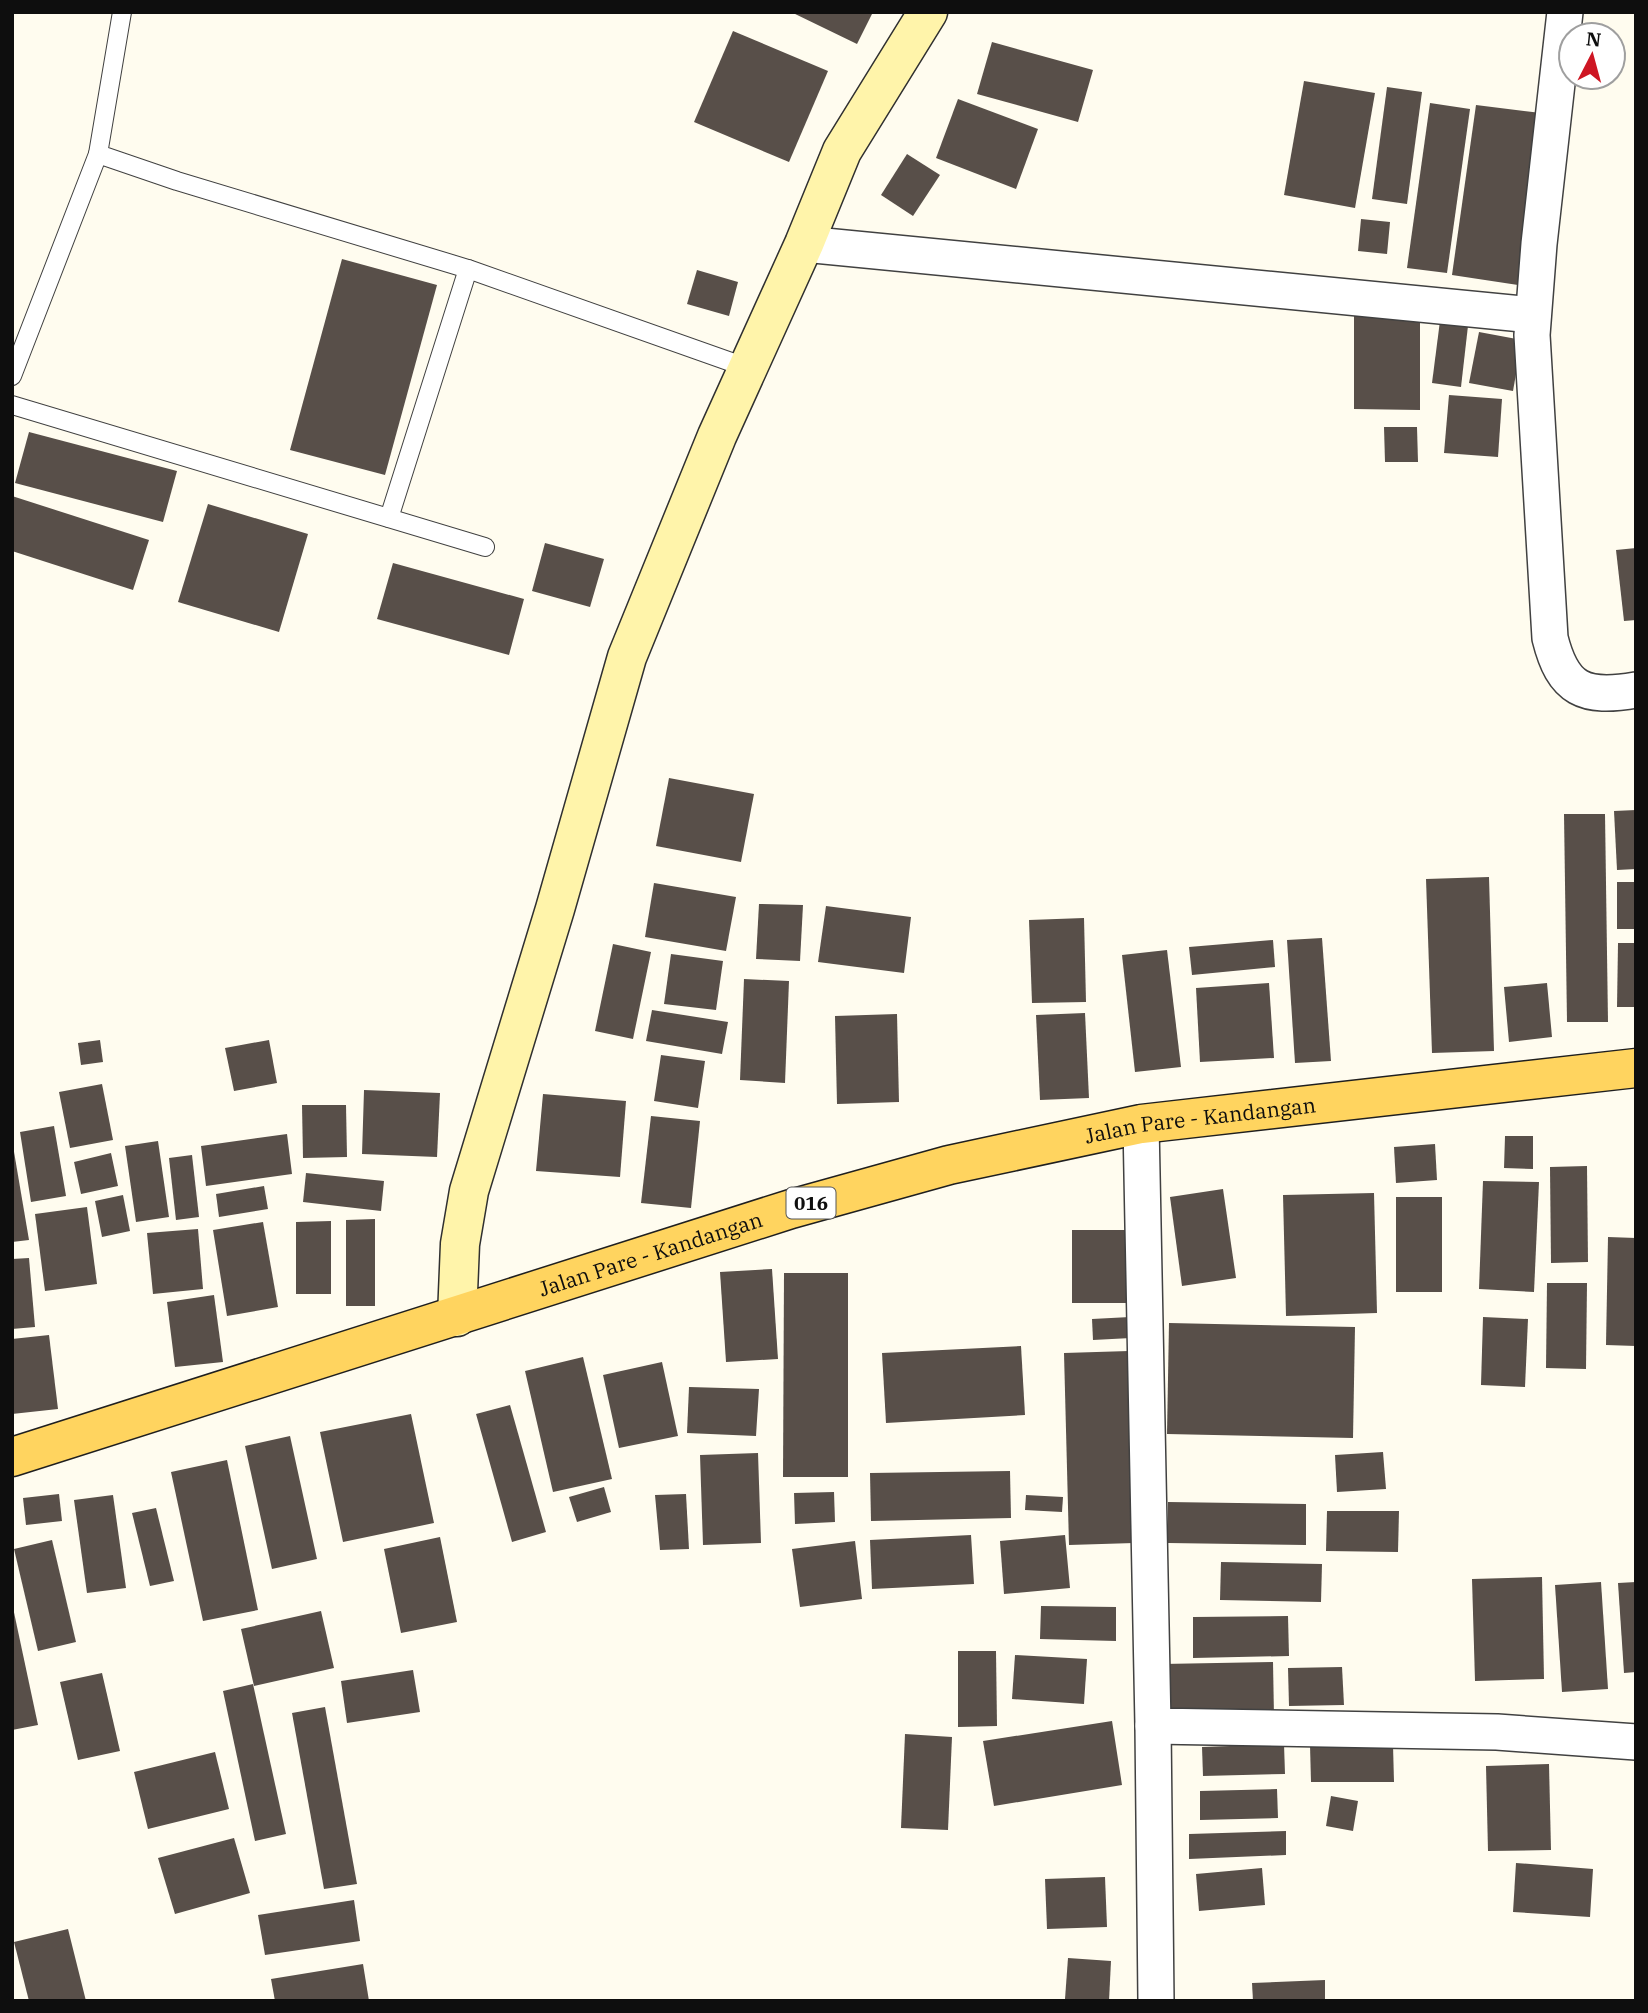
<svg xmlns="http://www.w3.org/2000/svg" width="1648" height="2013" font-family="'IBM Plex Serif',serif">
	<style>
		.building { fill: #584f49 }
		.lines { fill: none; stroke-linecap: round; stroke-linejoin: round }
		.lane-casing { stroke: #414141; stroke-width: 20 }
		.street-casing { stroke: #414141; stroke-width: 38 }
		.secondary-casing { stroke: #303030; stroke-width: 41 }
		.primary-casing { stroke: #1f1f1f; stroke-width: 41 }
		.lane { stroke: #fff; stroke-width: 18 }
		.street { stroke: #fff; stroke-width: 35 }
		.secondary { stroke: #fff4aa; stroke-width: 38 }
		.primary { stroke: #ffd45f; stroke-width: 38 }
		.labels { text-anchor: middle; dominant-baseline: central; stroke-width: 7; stroke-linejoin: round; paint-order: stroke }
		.shield { fill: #fff; stroke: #565656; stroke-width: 2 }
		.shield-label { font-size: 19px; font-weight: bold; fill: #0e0e0e }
		.street-label { font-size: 21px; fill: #0e0e0e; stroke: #fff }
	</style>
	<rect width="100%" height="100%" fill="#fffcef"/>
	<!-- building -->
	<g class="building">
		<path d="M791,12H873L857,44Z"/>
		<path d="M733,31L828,71L789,162L694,122Z"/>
		<path d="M992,42L1093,70L1078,122L977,94Z"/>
		<path d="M1304,81L1375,93L1355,208L1284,195Z"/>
		<path d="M1387,87L1422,92L1407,204L1372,199Z"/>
		<path d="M958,99L1038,129L1016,189L936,158Z"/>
		<path d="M1430,103L1470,109L1447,273L1407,268Z"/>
		<path d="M1476,105L1541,113L1518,285L1452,275Z"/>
		<path d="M907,154L940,175L913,216L881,195Z"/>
		<path d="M1361,219L1390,222L1387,254L1358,251Z"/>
		<path d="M342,259L437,285L385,475L290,450Z"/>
		<path d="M697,270L738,282L729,316L687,304Z"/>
		<path d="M1354,313H1420V410L1354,409Z"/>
		<path d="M1441,313L1469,317L1461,387L1432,383Z"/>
		<path d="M1479,332L1522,340L1513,391L1469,383Z"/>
		<path d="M1449,395L1502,399L1498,457L1444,453Z"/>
		<path d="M1384,427H1417L1418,462H1385Z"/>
		<path d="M29,432L177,471L163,522L15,483Z"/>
		<path d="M12,496L149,540L133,590L12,551Z"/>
		<path d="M208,504L308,534L279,632L178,602Z"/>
		<path d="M545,543L604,559L590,607L532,591Z"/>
		<path d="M1636,548V620L1624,621L1616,550Z"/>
		<path d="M393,563L524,599L509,655L377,619Z"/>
		<path d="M669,778L754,794L741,862L656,846Z"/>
		<path d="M1636,810V869L1617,870L1614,811Z"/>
		<path d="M1564,814H1605L1608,1022H1567Z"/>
		<path d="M1489,877L1494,1051L1432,1053L1426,879Z"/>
		<rect x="1617" y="882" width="19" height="47"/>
		<path d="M654,883L736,897L726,951L645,937Z"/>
		<path d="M759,904L803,905L800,961L756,959Z"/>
		<path d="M826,906L911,917L904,973L818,962Z"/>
		<path d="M1084,918L1086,1002L1032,1003L1029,920Z"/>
		<path d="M1322,938L1331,1061L1295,1063L1287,940Z"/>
		<path d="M1273,940L1275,967L1192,975L1189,947Z"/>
		<path d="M1618,943H1636V1007H1617Z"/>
		<path d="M613,944L651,952L633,1039L595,1031Z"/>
		<path d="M1167,950L1181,1067L1135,1072L1122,955Z"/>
		<path d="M671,954L723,961L716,1010L664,1004Z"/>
		<path d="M744,979L789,981L785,1083L740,1080Z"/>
		<path d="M1269,983L1274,1058L1200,1062L1196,988Z"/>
		<path d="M1547,983L1552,1037L1509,1042L1504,987Z"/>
		<path d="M652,1010L728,1022L722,1054L646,1041Z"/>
		<path d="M1085,1013L1089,1098L1040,1100L1036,1015Z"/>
		<path d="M897,1014L899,1102L837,1104L835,1016Z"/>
		<path d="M100,1040L103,1062L81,1065L78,1043Z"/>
		<path d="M269,1040L277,1083L234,1091L225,1048Z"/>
		<path d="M661,1055L705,1061L698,1108L654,1101Z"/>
		<path d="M102,1084L113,1140L70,1148L59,1092Z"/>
		<path d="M364,1090L440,1093L437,1157L362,1154Z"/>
		<path d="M543,1094L626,1101L620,1177L536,1171Z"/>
		<path d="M302,1105H346L347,1157L303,1158Z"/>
		<path d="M651,1116L700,1121L691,1208L641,1203Z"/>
		<path d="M54,1126L66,1196L31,1202L20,1132Z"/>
		<path d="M287,1134L292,1174L206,1186L201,1146Z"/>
		<path d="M1505,1136H1533V1169L1504,1168Z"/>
		<path d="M12,1140L29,1240L12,1242Z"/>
		<path d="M158,1141L169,1217L136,1222L125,1146Z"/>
		<path d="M1435,1144L1437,1180L1396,1183L1394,1147Z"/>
		<path d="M111,1153L118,1186L81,1194L74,1162Z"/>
		<path d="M192,1155L199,1217L176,1220L169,1158Z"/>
		<path d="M1587,1166L1588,1262L1551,1263L1550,1167Z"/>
		<path d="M306,1173L384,1181L381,1211L303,1202Z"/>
		<path d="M1483,1181L1539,1182L1534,1292L1479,1289Z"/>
		<path d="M264,1186L268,1209L219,1217L216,1194Z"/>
		<path d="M1223,1189L1236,1278L1182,1286L1170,1197Z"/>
		<path d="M1374,1193L1377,1313L1286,1316L1283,1195Z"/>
		<path d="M123,1195L130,1231L102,1237L95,1201Z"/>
		<rect x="1396" y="1197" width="46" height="95"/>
		<path d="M87,1207L97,1284L45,1291L35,1214Z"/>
		<path d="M375,1219V1306H346V1220Z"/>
		<path d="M331,1221V1294H296V1222Z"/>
		<path d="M263,1222L278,1307L227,1316L213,1230Z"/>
		<path d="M198,1229L203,1289L153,1294L147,1233Z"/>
		<path d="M1072,1230H1131L1130,1303H1072Z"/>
		<path d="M1608,1237L1636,1238V1346L1606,1345Z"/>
		<path d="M29,1258L35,1327L12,1329V1259Z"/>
		<path d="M772,1269L778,1359L726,1362L720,1272Z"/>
		<path d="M784,1273H848V1477H783Z"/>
		<path d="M1547,1283H1587L1586,1369L1546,1368Z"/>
		<path d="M214,1295L223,1362L175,1367L167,1302Z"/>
		<path d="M1130,1317L1131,1338L1093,1340L1092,1319Z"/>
		<path d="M1483,1317L1528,1319L1525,1387L1481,1385Z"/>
		<path d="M1169,1323L1355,1327L1353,1438L1167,1434Z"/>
		<path d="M49,1335L58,1409L12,1414V1339Z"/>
		<path d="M1021,1346L1025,1415L886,1423L882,1353Z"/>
		<path d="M1129,1351L1134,1543L1069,1545L1064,1353Z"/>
		<path d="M583,1357L612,1479L553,1492L525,1371Z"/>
		<path d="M662,1362L678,1436L619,1448L603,1375Z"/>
		<path d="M689,1387L759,1389L756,1436L687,1433Z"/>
		<path d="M510,1405L546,1532L512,1542L476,1414Z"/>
		<path d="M411,1414L434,1523L343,1542L320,1432Z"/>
		<path d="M290,1436L317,1559L272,1569L245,1446Z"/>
		<path d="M1383,1452L1386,1489L1337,1492L1335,1455Z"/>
		<path d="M758,1453L761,1543L703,1545L700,1455Z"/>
		<path d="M227,1460L258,1610L203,1621L171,1472Z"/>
		<path d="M1010,1471L1011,1518L871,1521L870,1473Z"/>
		<path d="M604,1487L611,1512L577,1522L569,1497Z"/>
		<path d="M834,1492L835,1522L795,1524L794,1493Z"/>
		<path d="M59,1494L62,1521L26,1525L23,1498Z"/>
		<path d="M686,1494L689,1549L660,1550L655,1495Z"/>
		<path d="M113,1495L126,1588L87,1593L74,1500Z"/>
		<path d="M1026,1495L1063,1497L1062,1512L1025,1510Z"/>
		<path d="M1168,1502L1306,1504V1545L1168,1543Z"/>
		<path d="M156,1508L174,1581L150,1586L132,1513Z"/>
		<path d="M1327,1511H1399L1398,1552L1326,1551Z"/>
		<path d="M971,1535L974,1584L872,1589L870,1540Z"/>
		<path d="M1065,1535L1070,1588L1004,1594L1000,1541Z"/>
		<path d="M440,1537L457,1622L401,1633L384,1549Z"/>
		<path d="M52,1540L76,1642L38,1651L14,1549Z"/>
		<path d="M855,1541L862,1599L800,1607L792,1549Z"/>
		<path d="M1221,1562L1322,1564L1321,1602L1220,1600Z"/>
		<path d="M1542,1577L1544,1679L1475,1681L1472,1579Z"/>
		<path d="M1601,1582L1608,1689L1562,1692L1555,1585Z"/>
		<path d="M1636,1582V1672L1624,1673L1618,1583Z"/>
		<path d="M12,1603L38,1725L12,1730Z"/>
		<path d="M1041,1606L1116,1607V1641L1040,1639Z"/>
		<path d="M321,1611L334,1668L254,1686L241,1629Z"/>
		<path d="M1288,1616L1289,1656L1193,1658V1617Z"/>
		<path d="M958,1651H996L997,1726L958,1727Z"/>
		<path d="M1015,1655L1087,1659L1084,1704L1012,1699Z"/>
		<path d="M1273,1662L1274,1717L1164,1720L1162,1664Z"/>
		<path d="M1342,1667L1344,1705L1289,1706L1288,1668Z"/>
		<path d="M413,1670L420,1712L347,1723L341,1681Z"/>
		<path d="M102,1673L120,1751L78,1760L60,1682Z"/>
		<path d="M253,1684L286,1834L255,1841L223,1691Z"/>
		<path d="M325,1707L357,1884L324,1889L292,1713Z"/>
		<path d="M1112,1721L1122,1785L994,1806L983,1741Z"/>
		<path d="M905,1734L952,1737L948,1830L901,1828Z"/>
		<path d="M1284,1744L1285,1774L1203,1776L1202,1747Z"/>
		<path d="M1310,1745H1393L1394,1782H1311Z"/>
		<path d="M215,1752L229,1809L148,1829L134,1772Z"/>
		<path d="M1549,1764L1551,1850L1488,1851L1486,1766Z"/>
		<path d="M1277,1789L1278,1818L1200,1820V1791Z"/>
		<path d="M1331,1796L1358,1801L1353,1831L1326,1826Z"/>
		<path d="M1286,1831V1855L1189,1859V1834Z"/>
		<path d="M234,1838L250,1893L175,1914L158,1858Z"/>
		<path d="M1516,1863L1593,1869L1590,1917L1513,1912Z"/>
		<path d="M1262,1868L1265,1905L1199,1911L1196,1874Z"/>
		<path d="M1105,1877L1107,1927L1047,1929L1045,1879Z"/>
		<path d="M354,1900L360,1941L265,1955L258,1915Z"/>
		<path d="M68,1929L86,2001H29L14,1942Z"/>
		<path d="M1068,1958L1111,1961L1109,2001L1065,1999Z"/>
		<path d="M363,1964L369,2001H275L271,1979Z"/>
		<path d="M1325,1980V2001H1253L1252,1983Z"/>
	</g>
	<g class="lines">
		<defs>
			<g id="lane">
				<path d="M122,12L98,154L177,181L468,269L748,368"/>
				<path d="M12,376L98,154"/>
				<path d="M12,405L485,547"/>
				<path d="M389,518L468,269"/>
			</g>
			<g id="street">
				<path d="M1565,12L1539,244L1532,335L1550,638C1563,690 1584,699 1636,690"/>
				<path d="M804,244L1533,315"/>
				<path d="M1141,1124L1153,1726L1497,1732L1636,1742"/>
				<path d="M1153,1726L1156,2001"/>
			</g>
			<path id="secondary" d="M457,1317L460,1244L469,1191L555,909L627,657L717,436L804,244L842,151L928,12"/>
			<g id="primary">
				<path id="s1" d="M12,1457L791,1209L949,1165L1141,1124L1636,1068"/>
			</g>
		</defs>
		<!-- lane casing -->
		<use href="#lane" class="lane-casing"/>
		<!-- street casing -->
		<use href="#street" class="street-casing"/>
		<!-- secondary casing -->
		<use href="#secondary" class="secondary-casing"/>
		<!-- primary casing -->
		<use href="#primary" class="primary-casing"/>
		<!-- lane -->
		<use href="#lane" class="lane"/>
		<!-- street -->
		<use href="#street" class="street"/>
		<!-- secondary -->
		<use href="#secondary" class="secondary"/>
		<!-- primary -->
		<use href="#primary" class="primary"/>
	</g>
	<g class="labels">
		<!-- shield labels -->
		<rect class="shield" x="786.5" y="1187.5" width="49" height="31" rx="5"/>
		<g class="shield-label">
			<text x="811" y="1203">016</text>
		</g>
		<!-- street labels -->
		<g class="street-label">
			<text stroke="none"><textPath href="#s1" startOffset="1237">Jalan Pare - Kandangan</textPath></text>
			<text stroke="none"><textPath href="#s1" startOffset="670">Jalan Pare - Kandangan</textPath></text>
		</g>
	</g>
	<!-- border -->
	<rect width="1648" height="2013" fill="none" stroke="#0e0e0e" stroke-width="28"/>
	<!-- north arrow -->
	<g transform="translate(1592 56) rotate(6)"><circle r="33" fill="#ffffff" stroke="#9f9f9f" stroke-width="2"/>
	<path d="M0-5L12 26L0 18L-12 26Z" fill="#ce1623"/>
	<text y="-10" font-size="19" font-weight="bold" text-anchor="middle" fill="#0e0e0e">N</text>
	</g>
</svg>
